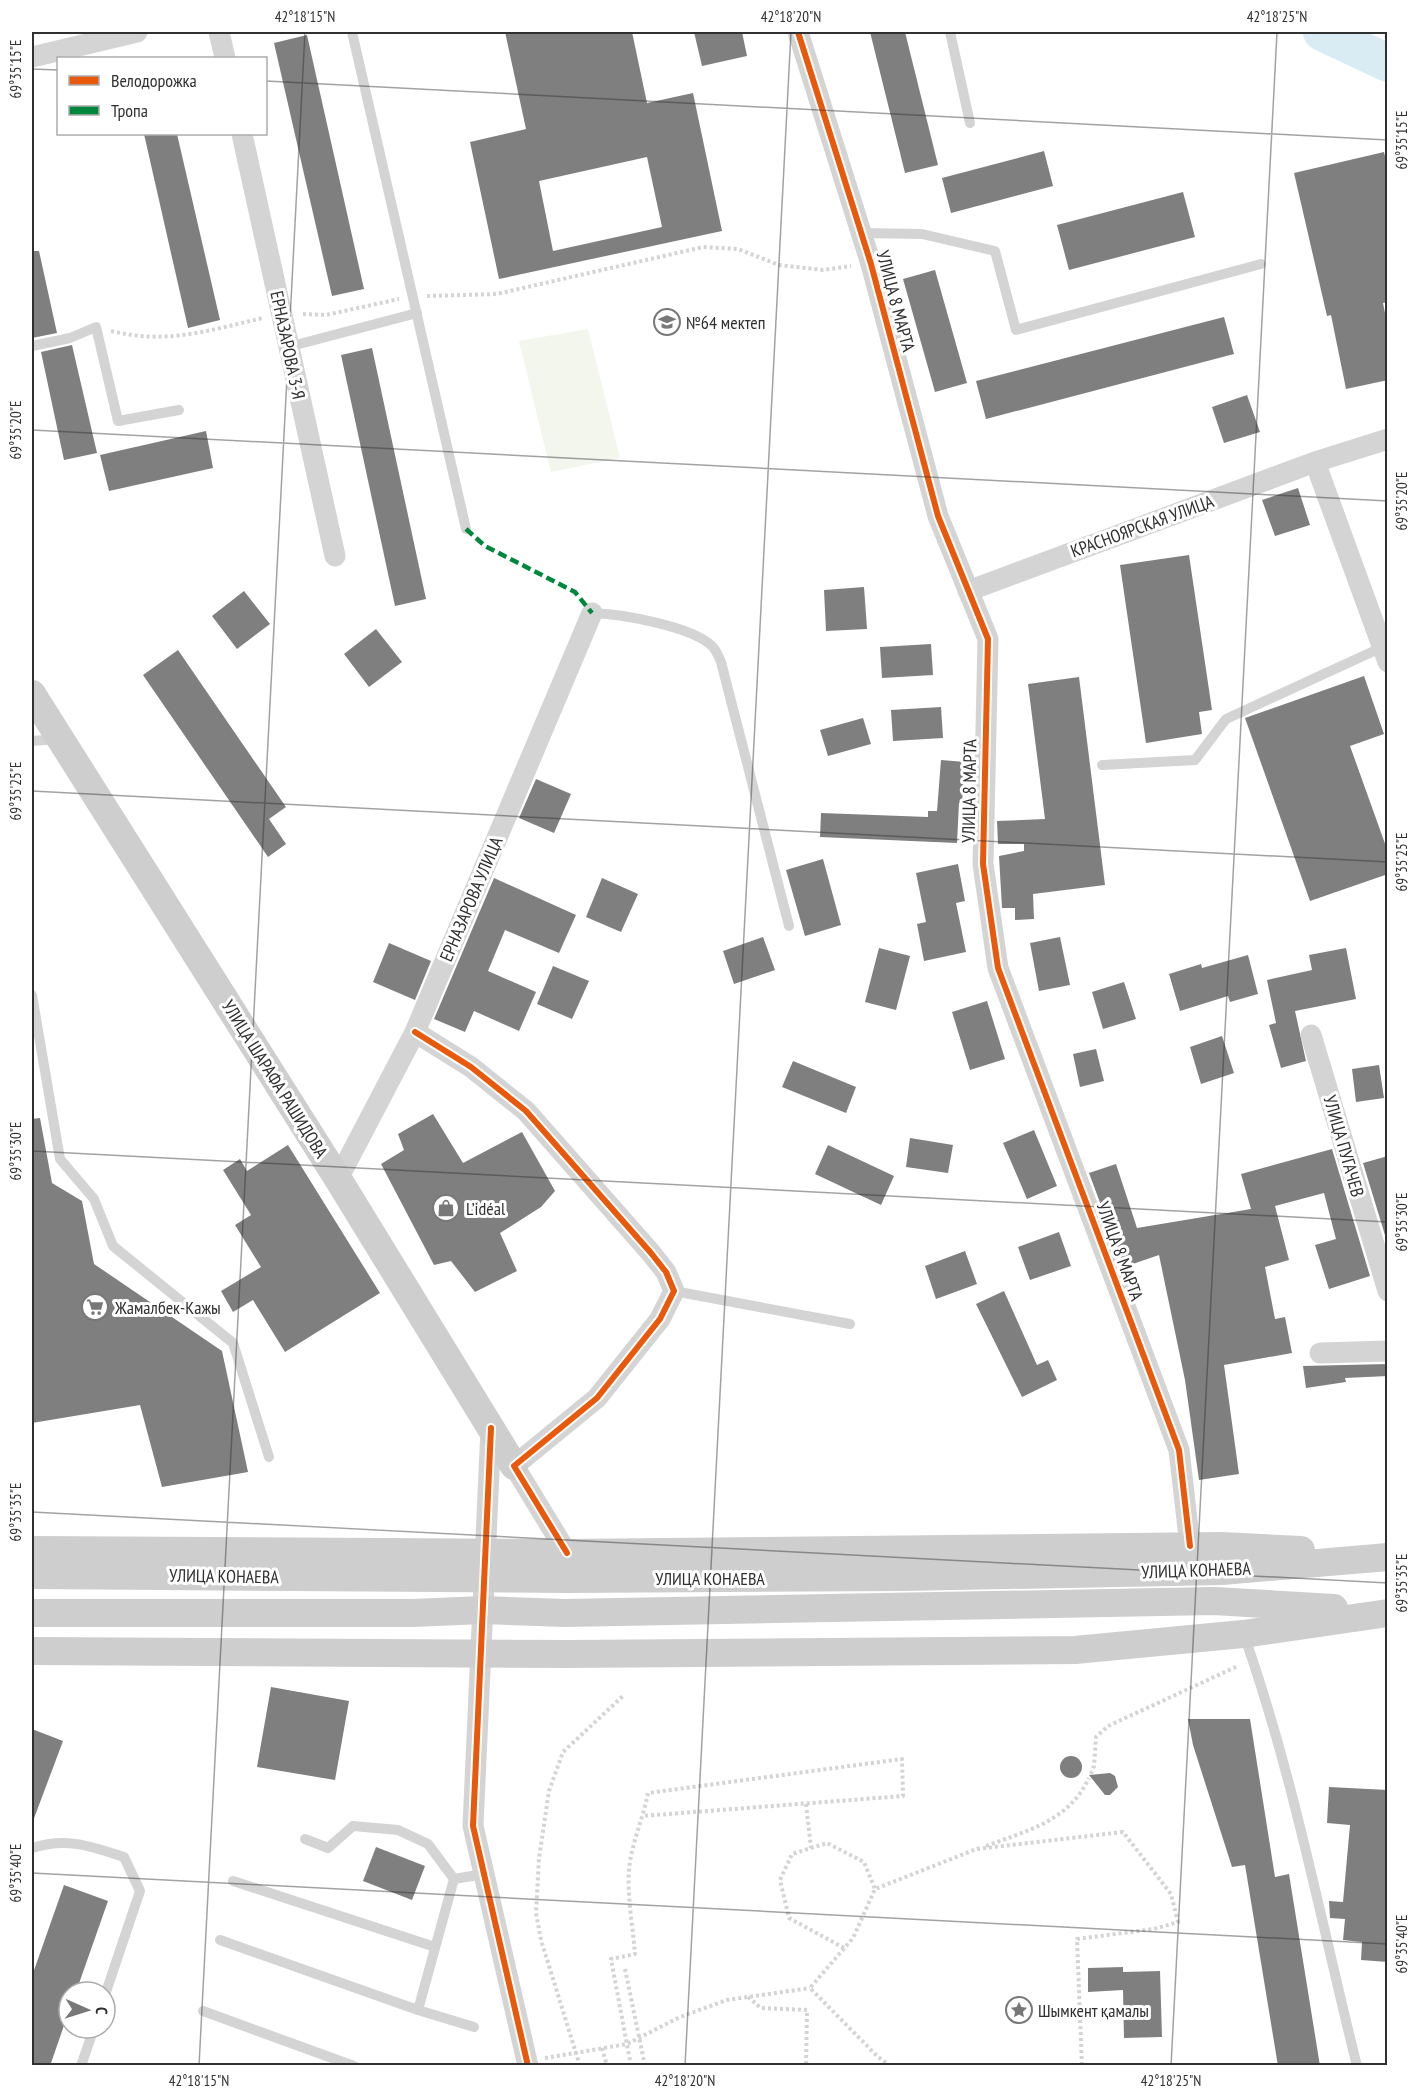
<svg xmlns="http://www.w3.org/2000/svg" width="1419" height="2097" font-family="'PT Sans Narrow',sans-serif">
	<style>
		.green { fill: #f2f6ed }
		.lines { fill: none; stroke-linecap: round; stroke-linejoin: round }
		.river { stroke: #d9ecf3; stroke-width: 38 }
		.building { fill: #7f7f7f; fill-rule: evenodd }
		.path { stroke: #d4d4d4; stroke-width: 4; stroke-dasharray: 3 3; stroke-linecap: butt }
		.lane { stroke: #d4d4d4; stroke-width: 10 }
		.street { stroke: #d4d4d4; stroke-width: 21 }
		.secondary { stroke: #cecece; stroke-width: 28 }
		.quiet { stroke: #00873e; stroke-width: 4.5; stroke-dasharray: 9 4.5; stroke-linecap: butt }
		.cycleway-casing { stroke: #fff; stroke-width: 10 }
		.cycleway { stroke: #e8590c; stroke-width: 6 }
		.ticks { fill: none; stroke: #303030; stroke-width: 1.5; stroke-opacity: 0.45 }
		.labels { text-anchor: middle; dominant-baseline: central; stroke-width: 6; stroke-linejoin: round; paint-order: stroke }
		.street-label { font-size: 18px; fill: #303030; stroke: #fff }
		.poi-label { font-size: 18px; fill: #303030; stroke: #fff; text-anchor: start }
		.neatline { fill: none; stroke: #303030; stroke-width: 2 }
		.ticks-label { font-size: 15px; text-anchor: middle; fill: #303030 }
	</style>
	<rect width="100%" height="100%" fill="#fff"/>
	<!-- green -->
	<path class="green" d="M588,329L620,458L551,472L519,341Z"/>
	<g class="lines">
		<!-- river -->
		<path class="river" d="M1322,32L1388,63"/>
	</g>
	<!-- building -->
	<g class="building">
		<path d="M505,32H632L647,103L693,93L722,231L499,279L470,142L526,129ZM647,157L662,227L553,251L539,181Z"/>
		<path d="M694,32H742L747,56L702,66Z"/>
		<path d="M870,32H905L938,165L905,173Z"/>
		<path d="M307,35L364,289L332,296L274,43Z"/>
		<path d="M144,134H177L220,320L188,328Z"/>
		<path d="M1044,151L1053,186L951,213L942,178Z"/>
		<path d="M1384,152L1388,169V302L1383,303L1388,328V380L1346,389L1331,315L1327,316L1294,173Z"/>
		<path d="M1183,192L1195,237L1069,270L1057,225Z"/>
		<path d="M32,251H39L57,333L32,338Z"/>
		<path d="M935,270L967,383L935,392L903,279Z"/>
		<path d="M1224,317L1234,354L986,419L976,381Z"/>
		<path d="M72,345L97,453L64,460L41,352Z"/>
		<path d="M372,348L426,599L395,606L341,355Z"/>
		<path d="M1247,395L1260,432L1224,443L1212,407Z"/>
		<path d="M206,431L213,468L109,491L100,455Z"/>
		<path d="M1298,488L1310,525L1275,536L1262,500Z"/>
		<path d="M1189,555L1212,710L1199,712L1202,734L1146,743L1120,565Z"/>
		<path d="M864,587L867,629L826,631L824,590Z"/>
		<path d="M244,591L270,624L237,649L212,616Z"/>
		<path d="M376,629L402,662L369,687L344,654Z"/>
		<path d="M931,644L933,675L882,678L880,647Z"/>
		<path d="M178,650L286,807L269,819L286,844L268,857L143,675Z"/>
		<path d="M1364,676L1384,734L1350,746L1388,852V874L1310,901L1245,718Z"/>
		<path d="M1079,677L1105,885L1033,894L1034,919L1015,920V908H1002L999,856L1024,851V844H998L997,821L1045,819L1028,684Z"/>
		<path d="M941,707L943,738L893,741L891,710Z"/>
		<path d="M863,718L871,744L828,756L820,730Z"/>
		<path d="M941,760L965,762L962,803H959L957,843L820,837L821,813L928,817V811H937Z"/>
		<path d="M536,779L571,794L554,833L519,818Z"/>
		<path d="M823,859L841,925L805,936L786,870Z"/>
		<path d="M958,864L965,901L956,903L966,952L924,961L917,924L926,922L916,873Z"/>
		<path d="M494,878L576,915L559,953L505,930L488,971L536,992L519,1031L474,1011L465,1032L434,1019Z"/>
		<path d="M602,878L638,894L621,932L586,917Z"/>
		<path d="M763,937L775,970L734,984L723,951Z"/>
		<path d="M1060,937L1070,985L1039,991L1030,943Z"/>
		<path d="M389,943L431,961L415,1000L373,982Z"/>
		<path d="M879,948L910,956L896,1010L865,1002Z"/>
		<path d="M1346,948L1356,999L1295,1011L1306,1061L1281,1068L1269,1025L1276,1023L1267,980L1312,970L1309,955Z"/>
		<path d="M1248,955L1258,994L1230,1002L1228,996L1180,1011L1169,974L1201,964L1202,968Z"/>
		<path d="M553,966L589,981L572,1019L537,1004Z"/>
		<path d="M1124,982L1136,1019L1103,1029L1092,992Z"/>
		<path d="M987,1001L1005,1059L970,1070L952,1012Z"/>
		<path d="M1222,1036L1234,1073L1201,1084L1190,1047Z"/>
		<path d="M1096,1049L1104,1081L1080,1087L1073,1054Z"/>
		<path d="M793,1061L856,1087L846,1113L782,1087Z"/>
		<path d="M1379,1065L1384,1098L1356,1102L1352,1069Z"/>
		<path d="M433,1114L463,1163L522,1132L555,1191L541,1207L500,1233L517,1271L475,1292L451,1261L434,1265L381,1164L404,1150L398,1134Z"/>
		<path d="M40,1118L52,1183L82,1201L94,1264L222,1351L248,1472L162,1487L140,1405L32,1423V1119Z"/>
		<path d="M1034,1130L1057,1186L1027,1199L1003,1143Z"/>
		<path d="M910,1138L953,1145L948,1173L906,1167Z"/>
		<path d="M288,1145L380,1293L285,1352L253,1300L233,1312L221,1291L261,1267L235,1225L251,1215L223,1170L240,1159L247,1171Z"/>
		<path d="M828,1145L894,1176L881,1205L815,1174Z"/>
		<path d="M1332,1149L1370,1276L1329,1289L1315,1245L1336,1239L1324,1193L1275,1206L1289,1260L1265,1267L1275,1319L1285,1317L1292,1353L1224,1365L1239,1474L1199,1480L1185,1380L1159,1255L1124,1267L1089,1173L1116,1164L1137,1228L1251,1209L1241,1174Z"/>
		<path d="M1388,1156V1245L1363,1163Z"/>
		<path d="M1059,1232L1071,1266L1030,1280L1018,1247Z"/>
		<path d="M965,1251L977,1284L936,1299L925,1266Z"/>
		<path d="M1004,1291L1037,1365L1048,1360L1057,1380L1022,1397L976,1304Z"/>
		<path d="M1388,1364V1376L1345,1378L1346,1382L1306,1388L1303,1366Z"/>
		<path d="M271,1687L349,1701L335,1780L257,1767Z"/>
		<path d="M1188,1719H1250L1275,1877L1289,1874L1320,2066H1278L1245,1865L1232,1867L1193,1745Z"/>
		<path d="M32,1729L63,1741L33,1821H32Z"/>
		<circle cx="1071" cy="1767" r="11"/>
		<path d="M1110,1773L1115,1776L1118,1787L1110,1795H1105L1089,1775Z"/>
		<path d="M1329,1787L1388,1790V1962L1361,1960L1362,1942L1343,1940L1345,1919L1330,1918L1329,1901L1343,1902L1350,1825L1327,1823Z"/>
		<path d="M376,1847L425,1866L412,1900L363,1881Z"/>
		<path d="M64,1885L108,1901L76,1992H69V2011L50,2066H32V1976Z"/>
		<path d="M1123,1967V1972L1160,1971L1162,2037L1124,2038L1123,1990L1088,1992V1968Z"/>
	</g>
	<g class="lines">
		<!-- path -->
		<g class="path">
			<path d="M427,296L497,294L703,247L738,249L779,265L823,270L851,266"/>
			<path d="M303,314L326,315L399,299"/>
			<path d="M111,331C167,345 210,330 263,318"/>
			<path d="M1091,1774L1094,1766L1096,1737L1108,1726L1238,1666"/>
			<path d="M806,1804L811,1848"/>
			<path d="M986,1846C1028,1830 1068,1822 1089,1778"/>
			<path d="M977,1849L1123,1832L1171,1894L1178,1922L1154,1929L1077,1939L1082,2066"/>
			<path d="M844,1948L789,1918L780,1880L792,1854L827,1843L864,1862L875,1889"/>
			<path d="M625,1969L645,2066"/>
			<path d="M748,1997L761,2008L807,2010L806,2066"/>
			<path d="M602,2048L607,2066"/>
			<path d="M545,2058L627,2044L680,2017L727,2000L810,1988"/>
			<path d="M580,2066L541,1940L536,1913L539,1858L549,1791L563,1752L624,1695"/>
			<path d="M631,2066L611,1959L635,1954C633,1927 627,1897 629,1870C631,1845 643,1819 648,1793L902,1759L903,1796L642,1816"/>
			<path d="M891,2066L878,2057L810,1988L853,1938L875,1889L979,1848"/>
		</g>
		<!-- lane -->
		<g class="lane">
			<path d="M352,32L466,529"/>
			<path d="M950,32L970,123"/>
			<path d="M862,233L922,234L995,251L1016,330L1261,264"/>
			<path d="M32,346L70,338L96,327L118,421L179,410"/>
			<path d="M288,347L417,313"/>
			<path d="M592,613C621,614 691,626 712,646C716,650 719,657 721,662L789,926"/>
			<path d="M32,741L56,739"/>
			<path d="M1102,765L1195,760L1226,719L1374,651L1379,643"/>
			<path d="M32,995L60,1159L94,1199L113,1246L233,1343L269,1457"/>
			<path d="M674,1291L850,1324"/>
			<path d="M1244,1635C1293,1774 1321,1922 1357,2066"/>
			<path d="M305,1839L328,1848L353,1826L398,1830L428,1844L454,1879L418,2010"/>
			<path d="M32,1848C67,1837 90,1846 124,1857L140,1891L105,1995"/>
			<path d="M454,1879L484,1874"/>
			<path d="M233,1881L435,1947"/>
			<path d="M220,1940L418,2010L474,2027"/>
			<path d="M203,2011L354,2066"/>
			<path d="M81,2066L94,2028"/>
		</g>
		<!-- street -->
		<g class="street">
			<path d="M219,32L225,58"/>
			<path d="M798,32L871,264L938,516L988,639L983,864L998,968L1179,1450L1190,1546"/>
			<path d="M32,57L137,32"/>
			<path d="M242,134L335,556"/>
			<path d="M1315,462L1388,662"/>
			<path d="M968,591L1315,462L1388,439"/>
			<path d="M415,1032L471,1067L526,1111L651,1253L666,1272L674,1291L660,1319L597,1398L514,1466L567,1553"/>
			<path d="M1311,1035L1388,1291"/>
			<path d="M338,1179L415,1032L592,613"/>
			<path d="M1320,1353L1388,1351"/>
			<path d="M491,1428L473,1826L528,2066"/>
		</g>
		<!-- secondary -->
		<g class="secondary">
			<path d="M32,694L338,1179L514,1466"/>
			<path d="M32,1550L567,1553L1221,1546L1301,1550"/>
			<path d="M32,1575L567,1579L903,1577L1222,1571L1388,1557"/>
			<path d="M32,1613H413L482,1610L565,1613L1214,1601L1334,1608"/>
			<path d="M32,1651L568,1654L1075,1650L1243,1634L1388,1613"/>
		</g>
		<!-- quiet -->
		<path class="quiet" d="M466,529L485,546L575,592L592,613"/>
		<defs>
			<g id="cycleway">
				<path d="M798,32L871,264L938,516L988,639L983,864L998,968L1179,1450L1190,1546"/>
				<path d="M415,1032L471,1067L526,1111L651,1253L666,1272L674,1291L660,1319L597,1398L514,1466L567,1553"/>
				<path d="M491,1428L473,1826L528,2066"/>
			</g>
		</defs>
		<!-- cycleway casing -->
		<use href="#cycleway" class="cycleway-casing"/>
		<!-- cycleway -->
		<use href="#cycleway" class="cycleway"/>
	</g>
	<!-- ticks -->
	<path class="ticks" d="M32,69L58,70M266,81L1388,140M32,430L1388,501M32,791L1388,862M32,1151L1388,1222M32,1512L1388,1583M32,1873L1388,1944M199,2066L305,32M685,2066L791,32M1171,2066L1277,32"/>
	<!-- icons -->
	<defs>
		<symbol id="school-ring" viewBox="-11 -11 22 22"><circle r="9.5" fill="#fff" stroke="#787878" stroke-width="1.5"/><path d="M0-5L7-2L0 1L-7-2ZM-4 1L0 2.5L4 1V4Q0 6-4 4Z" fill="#787878"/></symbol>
		<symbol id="shop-ring" viewBox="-11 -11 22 22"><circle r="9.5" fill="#fff" stroke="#787878" stroke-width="1.5"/><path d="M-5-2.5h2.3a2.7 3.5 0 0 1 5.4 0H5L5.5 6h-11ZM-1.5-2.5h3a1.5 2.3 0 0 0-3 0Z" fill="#787878"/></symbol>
		<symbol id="supermarket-ring" viewBox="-11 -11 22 22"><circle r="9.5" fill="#fff" stroke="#787878" stroke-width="1.5"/><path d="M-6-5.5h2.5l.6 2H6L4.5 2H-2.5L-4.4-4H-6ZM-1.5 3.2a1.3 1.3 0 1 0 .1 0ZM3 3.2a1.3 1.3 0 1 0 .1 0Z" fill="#787878"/></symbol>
		<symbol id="sight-ring" viewBox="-11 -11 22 22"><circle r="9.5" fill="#fff" stroke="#787878" stroke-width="1.5"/><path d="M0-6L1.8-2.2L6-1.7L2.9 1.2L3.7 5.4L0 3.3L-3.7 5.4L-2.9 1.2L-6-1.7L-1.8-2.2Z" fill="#787878"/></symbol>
	</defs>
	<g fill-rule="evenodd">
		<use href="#school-ring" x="652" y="307" width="30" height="30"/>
		<use href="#shop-ring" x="431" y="1193" width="30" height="30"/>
		<use href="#supermarket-ring" x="80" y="1292" width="30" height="30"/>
		<use href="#sight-ring" x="1004" y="1995" width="30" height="30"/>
	</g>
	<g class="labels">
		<!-- street labels -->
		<g class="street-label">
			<text transform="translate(896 301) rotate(75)">УЛИЦА 8 МАРТА</text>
			<text transform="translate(288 345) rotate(78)">ЕРНАЗАРОВА 3-Я</text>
			<text transform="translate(1142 526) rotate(-20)">КРАСНОЯРСКАЯ УЛИЦА</text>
			<text transform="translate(969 791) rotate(-89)">УЛИЦА 8 МАРТА</text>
			<text transform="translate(471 899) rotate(-67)">ЕРНАЗАРОВА УЛИЦА</text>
			<text transform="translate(275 1079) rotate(58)">УЛИЦА ШАРАФА РАШИДОВА</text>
			<text transform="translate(1344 1146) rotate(74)">УЛИЦА ПУГАЧЕВ</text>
			<text transform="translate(1120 1251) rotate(70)">УЛИЦА 8 МАРТА</text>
			<text transform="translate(1196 1570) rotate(-2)">УЛИЦА КОНАЕВА</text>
			<text transform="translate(224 1576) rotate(1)">УЛИЦА КОНАЕВА</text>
			<text x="710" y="1578">УЛИЦА КОНАЕВА</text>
		</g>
		<!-- poi labels -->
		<g class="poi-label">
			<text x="686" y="322">№64 мектеп</text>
			<text x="466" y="1208">L’idéal</text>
			<text x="115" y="1307">Жамалбек-Кажы</text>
			<text x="1038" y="2010">Шымкент қамалы</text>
		</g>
	</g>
	<!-- border -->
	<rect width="1419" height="2097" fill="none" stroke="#ffffff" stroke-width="66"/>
	<!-- legend -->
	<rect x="57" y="57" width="210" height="78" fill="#ffffff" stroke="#acacac" stroke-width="1.5"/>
	<rect x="69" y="76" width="30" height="9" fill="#e8590c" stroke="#acacac" stroke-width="1.5"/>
	<text x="111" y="87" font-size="18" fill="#303030">Велодорожка</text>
	<rect x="69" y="106" width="30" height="9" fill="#00873e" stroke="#acacac" stroke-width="1.5"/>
	<text x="111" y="117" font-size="18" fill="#303030">Тропа</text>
	<!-- north arrow -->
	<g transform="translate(87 2010) rotate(93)"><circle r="28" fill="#ffffff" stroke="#acacac" stroke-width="1.5"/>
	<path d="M0-4.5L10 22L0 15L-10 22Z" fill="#787878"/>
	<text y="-9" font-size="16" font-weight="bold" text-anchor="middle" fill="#303030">С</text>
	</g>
	<rect x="33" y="33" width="1353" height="2031" class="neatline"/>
	<g class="ticks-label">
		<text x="305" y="22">42°18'15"N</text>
		<text x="791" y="22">42°18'20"N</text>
		<text x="1277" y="22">42°18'25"N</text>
		<text transform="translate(16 69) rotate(-90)" y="5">69°35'15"E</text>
		<text transform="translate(1402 140) rotate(-90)" y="5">69°35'15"E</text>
		<text transform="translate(16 430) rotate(-90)" y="5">69°35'20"E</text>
		<text transform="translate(1402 501) rotate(-90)" y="5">69°35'20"E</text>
		<text transform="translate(16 791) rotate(-90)" y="5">69°35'25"E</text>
		<text transform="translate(1402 862) rotate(-90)" y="5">69°35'25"E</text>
		<text transform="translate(16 1151) rotate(-90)" y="5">69°35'30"E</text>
		<text transform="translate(1402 1222) rotate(-90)" y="5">69°35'30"E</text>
		<text transform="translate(16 1512) rotate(-90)" y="5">69°35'35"E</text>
		<text transform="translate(1402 1583) rotate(-90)" y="5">69°35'35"E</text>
		<text transform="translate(16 1873) rotate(-90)" y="5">69°35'40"E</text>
		<text transform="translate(1402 1944) rotate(-90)" y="5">69°35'40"E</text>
		<text x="199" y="2086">42°18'15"N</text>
		<text x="685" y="2086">42°18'20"N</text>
		<text x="1171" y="2086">42°18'25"N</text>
	</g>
</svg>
